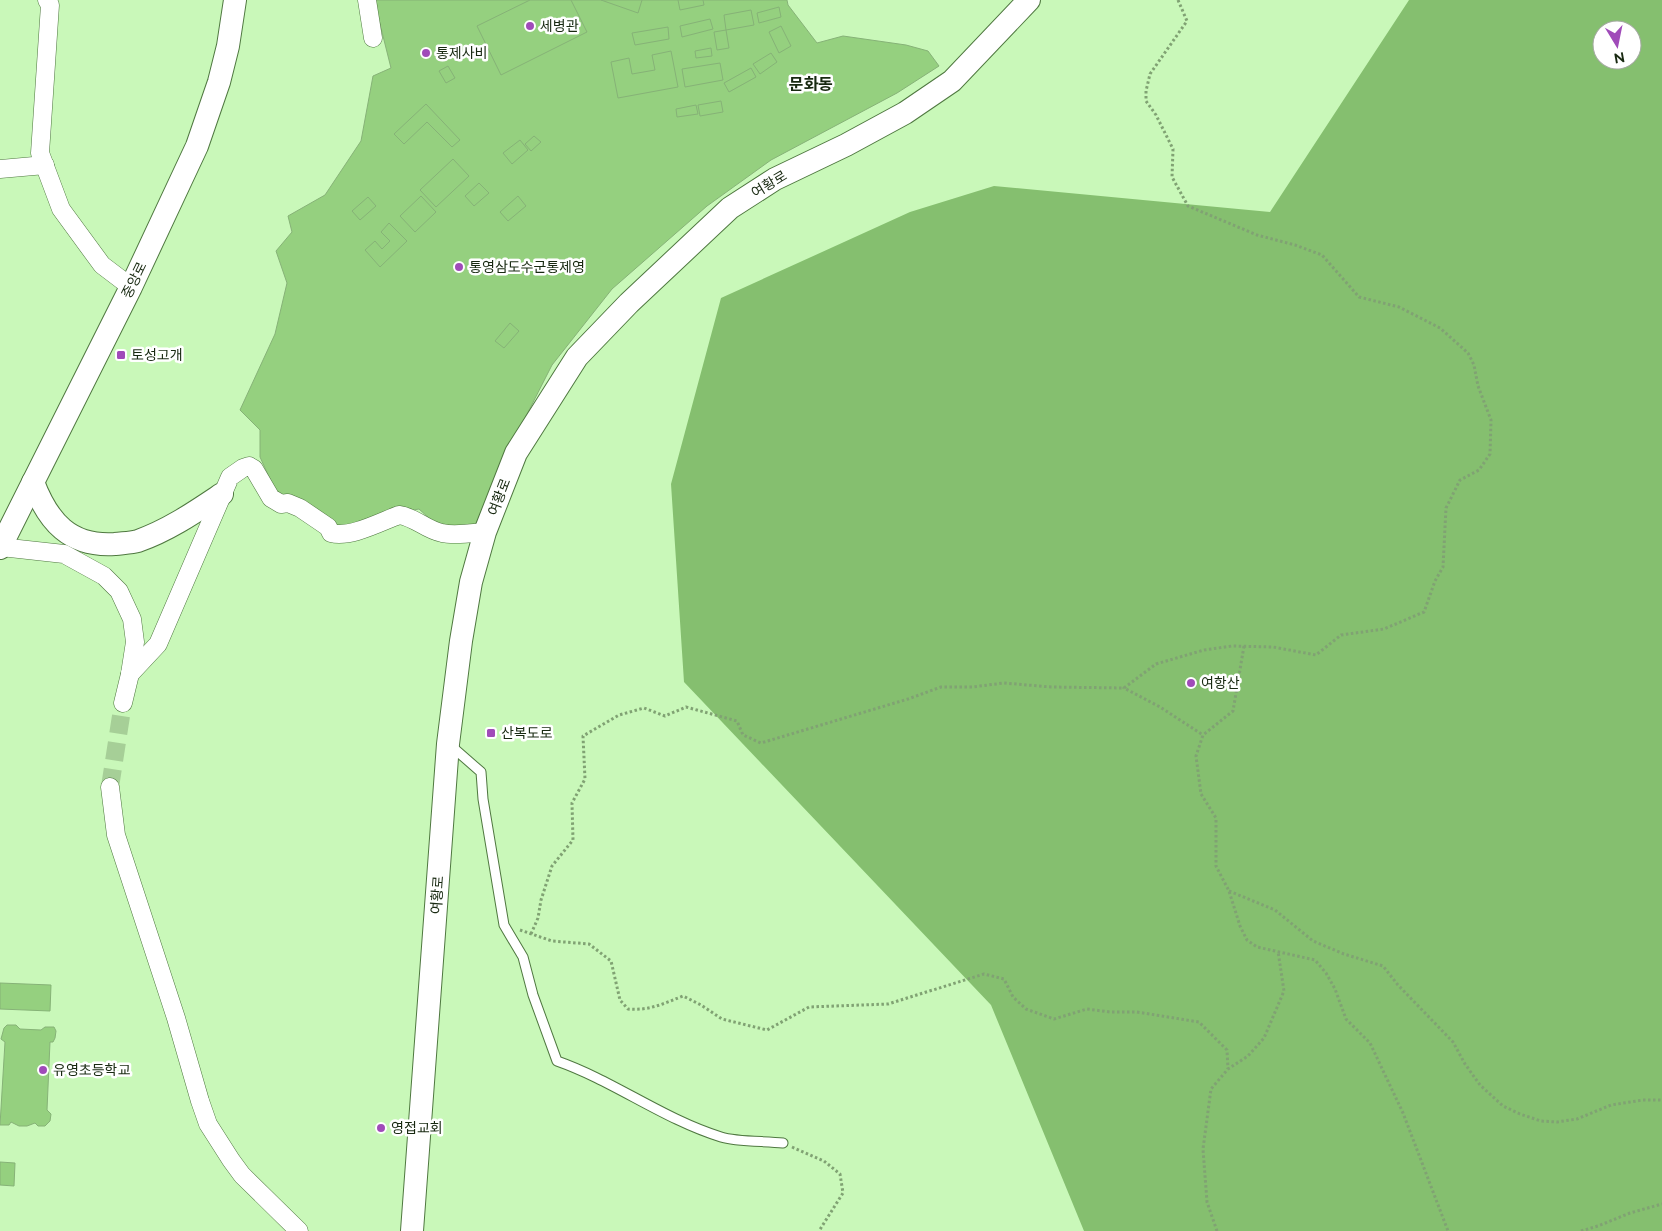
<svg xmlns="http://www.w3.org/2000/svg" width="1662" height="1231" font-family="Raleway,'Noto Sans KR',sans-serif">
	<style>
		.forest { fill: #85bf6f; fill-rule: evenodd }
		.building { fill: #95d07f; stroke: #86b277 }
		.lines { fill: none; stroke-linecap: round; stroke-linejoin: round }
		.minor-tunnel { stroke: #a6cf97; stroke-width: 18; stroke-dasharray: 18 9; stroke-linecap: butt }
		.service-casing { stroke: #4f7840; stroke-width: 11 }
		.minor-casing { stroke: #4f7840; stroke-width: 19 }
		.tertiary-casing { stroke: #4f7840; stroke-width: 24 }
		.path { stroke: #80a273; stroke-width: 3; stroke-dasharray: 2.5 2.5; stroke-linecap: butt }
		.service { stroke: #fff; stroke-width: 9 }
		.minor { stroke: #fff; stroke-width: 18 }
		.tertiary { stroke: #fff; stroke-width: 22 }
		.poi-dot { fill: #a04bb9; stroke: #fff; stroke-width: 2 }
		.labels { text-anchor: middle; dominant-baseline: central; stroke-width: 5; stroke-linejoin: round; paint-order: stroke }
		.poi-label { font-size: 14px; fill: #182911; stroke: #fff; text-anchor: start }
		.street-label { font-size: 14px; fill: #182911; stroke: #fff }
		.quarter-label { font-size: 16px; font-weight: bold; fill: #182911; stroke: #fff }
	</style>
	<rect width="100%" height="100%" fill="#c9f8b9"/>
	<!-- forest -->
	<path class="forest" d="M1409,0H1662V1231H1084L991,1005L684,682L671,484L721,298L910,212L994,186L1270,212ZM1602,30H1632V60H1602Z"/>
	<!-- building -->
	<g class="building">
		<path d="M374,0H787L788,5L817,43L843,36L906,45L928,51L939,66L897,93L771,160L707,206L612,289L552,365L497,473L478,529L440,528L419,509L396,513L341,532L281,503L260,457V430L240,410L275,334L287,283L276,251L292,232L288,216L325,195L361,141L373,76L391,68Z"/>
		<path d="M530,0H571L587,32L501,75L477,26Z"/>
		<path d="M601,0H642L638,13Z"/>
		<path d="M678,0H703L704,5L680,10Z"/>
		<path d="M779,7L781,17L759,23L757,13Z"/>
		<path d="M751,10L754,25L726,30L724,15Z"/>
		<path d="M710,19L713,29L682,37L680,26Z"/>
		<path d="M781,26L791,46L779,53L769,32Z"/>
		<path d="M668,27L669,39L635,45L632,33Z"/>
		<path d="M726,30L729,48L717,50L714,32Z"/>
		<path d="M711,48L712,56L696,58L695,51Z"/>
		<path d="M671,51L678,87L618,98L611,62L629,58L632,74L655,70L652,55Z"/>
		<path d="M771,53L777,62L760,74L753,64Z"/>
		<path d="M720,63L723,80L685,87L682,69Z"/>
		<path d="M448,66L455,78L446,83L439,71Z"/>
		<path d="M751,68L756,77L729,92L724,83Z"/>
		<path d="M721,101L723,112L700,116L698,105Z"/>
		<path d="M426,104L460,140L452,147L427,122L404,144L394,134Z"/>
		<path d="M696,105L698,114L677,117L676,109Z"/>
		<path d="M534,136L541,142L531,151L525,144Z"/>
		<path d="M520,140L528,150L512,164L503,153Z"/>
		<path d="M453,159L469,176L436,207L420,190Z"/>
		<path d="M479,183L489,193L474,206L465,196Z"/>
		<path d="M421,196L436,212L415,232L400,216Z"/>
		<path d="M518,196L526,206L508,221L500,212Z"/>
		<path d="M368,197L376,206L360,220L352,211Z"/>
		<path d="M389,223L407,241L380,267L365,250L375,241L382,249L390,241L381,232Z"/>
		<path d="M510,323L519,331L504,348L495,341Z"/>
		<path d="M0,983L51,985L50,1011L0,1009Z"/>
		<path d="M7,1025H16L20,1029L41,1030L45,1027H54L56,1031L55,1038L53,1042H50L47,1110L51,1114L50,1121L45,1126H38L35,1123L27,1126H19L11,1122L9,1125H0L5,1042L1,1039L4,1028Z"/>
		<path d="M0,1162L15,1163L14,1186L0,1185Z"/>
	</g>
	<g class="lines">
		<!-- minor-tunnel -->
		<path class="minor-tunnel" d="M110,787L123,703"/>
		<defs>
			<path id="service" d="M450,745L481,772L483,799L504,925L523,957L533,995L557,1061C614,1081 663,1119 721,1137C736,1142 766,1141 783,1143"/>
			<g id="minor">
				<path d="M47,0L50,5L40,153L61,209L102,265L131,287"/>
				<path d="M367,0L373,38"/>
				<path d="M0,169L45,165"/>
				<path d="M0,547L64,554L104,576L119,591L132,619L135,642L130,674L123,703"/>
				<path d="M130,674L158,644L230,477L243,468L249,466L254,469L271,498L281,504L288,503L300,508L328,527L331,533C351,538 380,522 399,515C415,517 426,530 442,533C454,536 473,533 485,532"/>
				<path d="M110,787L116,835L176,1018L200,1101L208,1124L231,1160L242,1175L299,1231"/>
			</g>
			<g id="tertiary">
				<path d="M33,482C48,522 70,547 115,544C123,543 131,543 138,541C169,530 195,512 222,494"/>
				<path d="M0,548L131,287L197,146L219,82L228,46L235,0"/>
				<path d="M412,1231L448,744L461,641L471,582L485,532L516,453L577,357L629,303L730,208L775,179L846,145L905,113L952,81L1029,0"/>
			</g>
		</defs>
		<!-- service casing -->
		<use href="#service" class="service-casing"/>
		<!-- minor casing -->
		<use href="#minor" class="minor-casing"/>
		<!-- tertiary casing -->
		<use href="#tertiary" class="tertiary-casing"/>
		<!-- path -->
		<g class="path">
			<path d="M1178,0L1187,21L1150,74L1146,91V101L1156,115L1173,149L1172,177L1188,206L1257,235L1295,245L1322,255L1359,297L1399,307L1440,328L1468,353L1474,365L1478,386L1491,420L1490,454L1479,470L1460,480L1446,508L1443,567L1435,581L1424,612L1384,629L1341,635L1316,655L1273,647L1232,646L1204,650L1156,664L1124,688L1160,707L1203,735"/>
			<path d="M1244,646L1233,711L1203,735L1196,756L1201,794L1216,818V866L1229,891L1240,926L1247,940L1257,947L1315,960L1326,973L1335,989L1346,1019L1370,1043L1403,1113L1448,1231"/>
			<path d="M1229,891L1275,910L1313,941L1344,954L1383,966L1398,985L1453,1042L1465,1064L1480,1085L1503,1106L1520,1114L1541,1121L1557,1122L1577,1119L1611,1105L1643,1100H1662"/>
			<path d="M520,930L552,941L589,944L611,961L620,1000L628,1009C649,1011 665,1003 683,996L701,1005L722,1019L767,1030L809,1007L888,1004L984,974L1004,979L1013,997L1026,1009L1054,1019L1087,1009L1110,1012H1137L1199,1022L1227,1050L1228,1069"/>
			<path d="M531,934L538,918L541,900L552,866L573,840L572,803L585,779L583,736L619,715L644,708L665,716L686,707L737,721L743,735L761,743L908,699L941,687H972L1004,683L1051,687L1124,688"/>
			<path d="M792,1147L824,1161L840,1174L843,1193L819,1231"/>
			<path d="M1217,1231L1207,1202L1203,1149L1211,1089L1228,1069L1248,1056L1264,1038L1284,991L1278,951"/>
			<path d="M1581,1231L1598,1226L1630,1213L1662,1204"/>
		</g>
		<!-- service -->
		<use href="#service" class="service"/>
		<!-- minor -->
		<use href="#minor" class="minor"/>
		<!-- tertiary -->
		<use href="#tertiary" class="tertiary"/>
	</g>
	<!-- markers -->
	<g class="poi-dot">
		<circle cx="530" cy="26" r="5"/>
		<circle cx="426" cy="53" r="5"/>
		<circle cx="459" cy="267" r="5"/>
		<rect x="116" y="350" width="10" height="10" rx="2.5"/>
		<circle cx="1191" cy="683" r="5"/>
		<rect x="486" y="728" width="10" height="10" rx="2.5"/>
		<circle cx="43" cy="1070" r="5"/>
		<circle cx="381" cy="1128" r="5"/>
	</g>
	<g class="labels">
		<!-- poi labels -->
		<g class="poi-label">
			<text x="540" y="26">세병관</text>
			<text x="436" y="53">통제사비</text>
			<text x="469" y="267">통영삼도수군통제영</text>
			<text x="131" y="355">토성고개</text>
			<text x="1201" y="683">여항산</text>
			<text x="501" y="733">산복도로</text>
			<text x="53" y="1070">유영초등학교</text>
			<text x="391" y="1128">영접교회</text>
		</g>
		<!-- street labels -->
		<g class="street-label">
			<text transform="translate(769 184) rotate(-31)">여황로</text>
			<text transform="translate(134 280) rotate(-64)">중앙로</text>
			<text transform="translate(499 497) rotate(-69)">여황로</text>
			<text transform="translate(437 895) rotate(-86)">여황로</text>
		</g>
		<!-- quarter labels -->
		<g class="quarter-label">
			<text x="811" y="84">문화동</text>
		</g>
	</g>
	<!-- north arrow -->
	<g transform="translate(1617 45) rotate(170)"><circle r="24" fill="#ffffff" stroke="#a3a9a0"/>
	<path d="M0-4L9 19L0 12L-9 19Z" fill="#a04bb9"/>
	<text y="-8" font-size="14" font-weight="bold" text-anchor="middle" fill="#182911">N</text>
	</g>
</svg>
